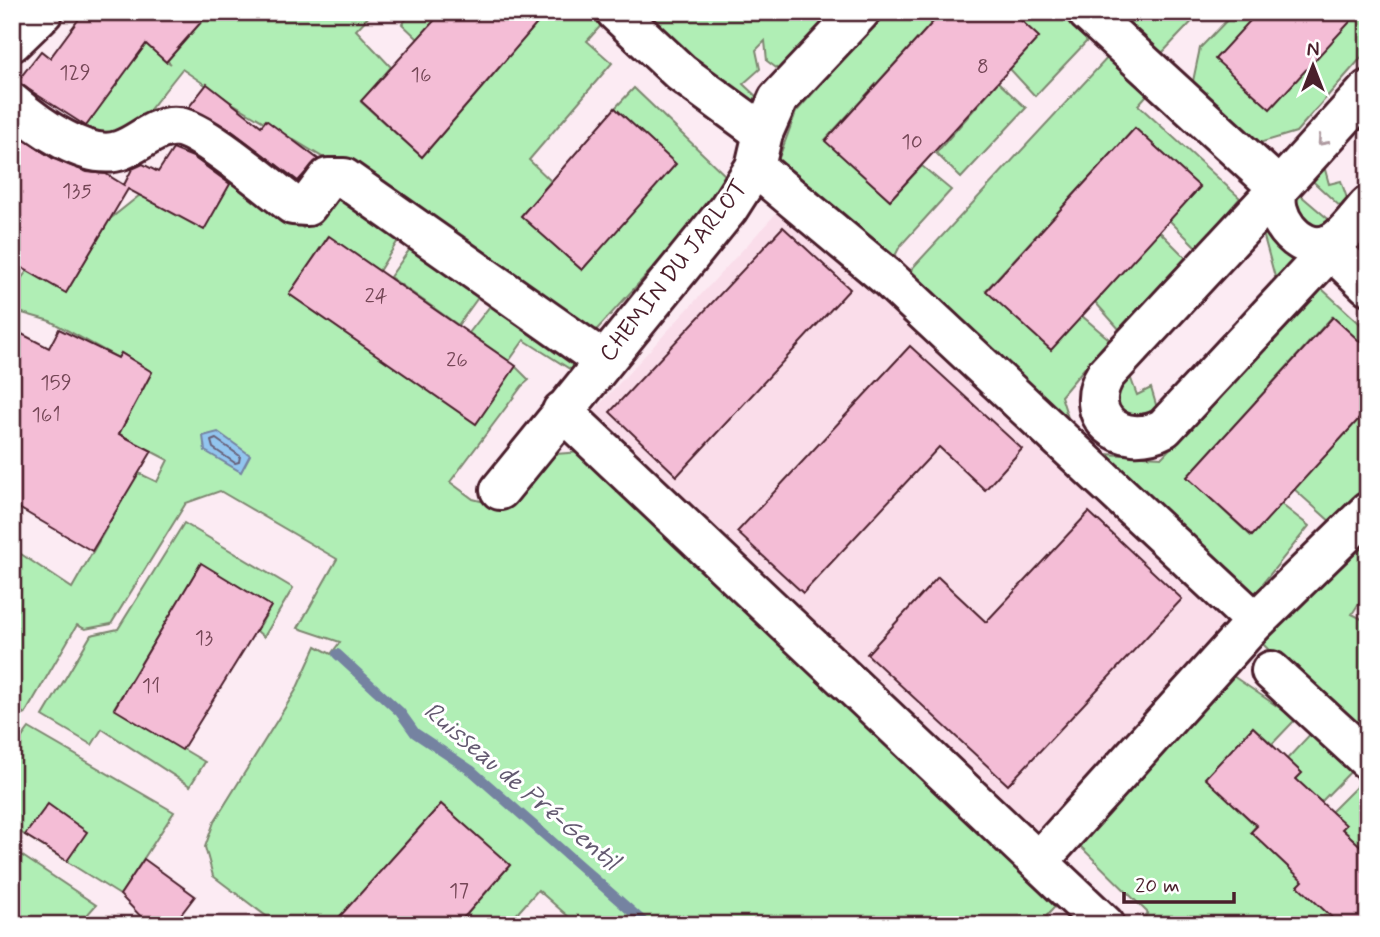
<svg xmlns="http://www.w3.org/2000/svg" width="1380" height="937" font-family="Mynerve,sans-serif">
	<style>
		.built { fill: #faddea }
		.green { fill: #b0eeb5; stroke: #7d8670; stroke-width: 2 }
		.water { fill: #92c5ef; stroke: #7583a1; stroke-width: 2 }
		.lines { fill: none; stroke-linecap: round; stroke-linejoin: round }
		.shore { stroke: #676179; stroke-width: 2 }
		.stream { stroke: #7583a1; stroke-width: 10 }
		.building { fill: #f4bdd6; stroke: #4a1f2b; stroke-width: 2 }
		.minor-casing { stroke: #4a1f2b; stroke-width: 44 }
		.minor { stroke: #fff; stroke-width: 38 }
		.oneway { stroke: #ae9aa0 }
		.labels { text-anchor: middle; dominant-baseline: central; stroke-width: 6; stroke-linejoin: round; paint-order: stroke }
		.number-label { font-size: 21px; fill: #744656 }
		.street-label { font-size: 24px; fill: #4a1f2b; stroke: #fff }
		.water-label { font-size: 26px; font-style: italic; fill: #635970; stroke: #fff }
	</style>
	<rect width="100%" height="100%" fill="#fcebf3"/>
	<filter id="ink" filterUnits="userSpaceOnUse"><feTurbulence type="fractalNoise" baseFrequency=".0143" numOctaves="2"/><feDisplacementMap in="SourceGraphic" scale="14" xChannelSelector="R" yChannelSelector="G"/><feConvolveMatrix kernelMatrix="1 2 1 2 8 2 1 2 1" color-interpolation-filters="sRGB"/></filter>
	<g filter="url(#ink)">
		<!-- built -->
		<path class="built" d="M783,206L1236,634L1039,845L587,418Z"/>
		<!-- green -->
		<g class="green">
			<path d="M210,12H373L356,30L391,67L361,102L422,157L547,12H596L605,21L587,41L612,63L529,160L551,181L521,216L582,270L674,162L615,108L634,88L727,177L729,184L591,336L490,258L229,101L182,69L144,117L113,137L78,136L146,44L171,64L167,61Z"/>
			<path d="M413,12H442L418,39L402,24Z"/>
			<path d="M634,12H839L783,73L767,61L765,41L756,50L760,69L743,84L759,99L745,111Z"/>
			<path d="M886,12H942L825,140L890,200L922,166L951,190L900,246L893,260L776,166L796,112Z"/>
			<path d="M1012,12H1057L1088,40L1035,96L1010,69L1039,37Z"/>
			<path d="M1116,12H1201L1162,53Z"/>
			<path d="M1235,12H1368V50L1296,132L1256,144L1192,86L1200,48Z"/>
			<path d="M1109,56L1154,87L1138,105L1240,198L1197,248L1169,220L1200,187L1135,128L986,290L1082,316L1109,339L1061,396L1069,421L1080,435L906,275Z"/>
			<path d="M998,82L1026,108L961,178L936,153Z"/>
			<path d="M221,166L283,209L303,228L340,189L404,231L379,271L328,237L289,294L476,423L513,364L529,380L522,386L450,482L473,499L504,507L555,454L582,452L1058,903L1039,925H578L538,890L507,925H479L467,914L510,865L441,804L333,925H278L213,876L205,847L214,822L296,690L316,646L331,654L340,642L298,628L337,559L220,491L186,503L111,624L85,629L77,625L25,714L12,706V548L72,588L122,501L82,446L157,482L168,460L85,417L96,393L131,412L152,372L121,353L118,358L50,321L12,310V291L27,271L66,293L110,219L140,195L204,197Z"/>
			<path d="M1324,166L1329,184L1341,181L1350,207L1345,211L1305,174Z"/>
			<path d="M1292,188L1334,224L1322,233L1298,220Z"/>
			<path d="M1261,226L1299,261L1281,280L1275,277Z"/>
			<path d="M1159,231L1186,258L1119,329L1095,302Z"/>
			<path d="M417,239L485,288L458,325L390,277Z"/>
			<path d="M1322,289L1368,331V349L1332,317L1187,477L1251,536L1281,504L1309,526L1263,583L1272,590L1247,604L1102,454L1162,457Z"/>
			<path d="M497,297L578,363L573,371L524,340L509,361L469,333Z"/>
			<path d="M1128,371L1137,395L1151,388L1160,418L1147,423L1122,413L1113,399Z"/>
			<path d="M1358,420L1368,429V504L1342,532L1294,489Z"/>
			<path d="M184,523L293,588L264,637L257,631L271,606L201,564L114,708L205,762L190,786L102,729L92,745L43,716L91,635L118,629Z"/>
			<path d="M1368,524V589L1352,614L1368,622V751L1257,638Z"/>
			<path d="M1230,674L1296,719L1272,744L1253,727L1206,778L1256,826L1251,832L1303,881L1299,886L1340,925H1137L1148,913L1079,845L1108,814L1100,804Z"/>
			<path d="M29,728L174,812L120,895L12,827V751Z"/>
			<path d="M1315,729L1358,764L1321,802L1296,779L1302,773L1287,759Z"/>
			<path d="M1365,778L1368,780L1366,851L1342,829L1345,825L1331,812Z"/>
			<path d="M12,849L96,905L78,925H12Z"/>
		</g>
		<!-- water -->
		<path class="water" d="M218,432L250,455L241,472L205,451L203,436Z"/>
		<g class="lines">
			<!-- shore -->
			<path class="shore" d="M216,439L240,456L239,462L235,463L213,448L211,441Z"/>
			<!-- stream -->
			<path class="stream" d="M337,654L400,712L415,733L472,771L647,925"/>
		</g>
		<!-- building -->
		<g class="building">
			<path d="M84,12H210L166,62L146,44L86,126L17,82L41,51L50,58Z"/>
			<path d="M442,12H547L422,157L361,101Z"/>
			<path d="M942,12H1012L1039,37L890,200L825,141Z"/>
			<path d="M1258,12H1359L1270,109L1215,59Z"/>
			<path d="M207,84L261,126L266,120L318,159L298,181L232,131L189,107Z"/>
			<path d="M615,108L676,164L582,270L521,216Z"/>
			<path d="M1135,128L1200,187L1051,350L986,291Z"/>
			<path d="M12,132L54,159L87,172L106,174L124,185L132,169L143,164L158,172L173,149L193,157L230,184L204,230L128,189L66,293L12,262Z"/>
			<path d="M783,227L850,289L677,476L610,412Z"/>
			<path d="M329,236L516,366L476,424L289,294Z"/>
			<path d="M1333,317L1368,349V409L1252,536L1187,477Z"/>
			<path d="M12,329L49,348L59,329L118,358L121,353L152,372L119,434L152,451L92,551L12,504Z"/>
			<path d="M910,346L1022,449L985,490L939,447L803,593L737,532Z"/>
			<path d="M1089,512L1182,599L1008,785L867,654L938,577L986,622Z"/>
			<path d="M201,563L271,606L182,750L114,709Z"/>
			<path d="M1253,727L1302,773L1296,779L1346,825L1342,829L1368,853V925H1340L1298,886L1303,881L1251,832L1257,826L1205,778Z"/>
			<path d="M48,804L87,832L67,861L25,835Z"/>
			<path d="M441,804L510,865L467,914L456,925H332Z"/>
			<path d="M144,859L195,896L173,925H149L120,895Z"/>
		</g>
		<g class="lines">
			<defs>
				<g id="minor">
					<path d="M616,12L681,73L763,133"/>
					<path d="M1087,12L1279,188L1106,374C1080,415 1121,451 1164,428L1330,250"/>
					<path d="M12,42L43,12"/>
					<path d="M1368,90L1279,188C1268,213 1297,254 1327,245C1343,240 1357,218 1368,206"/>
					<path d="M12,103C36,124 88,163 121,150C141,143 156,124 179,127C204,131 270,188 293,205L307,206L328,178H344L604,361"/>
					<path d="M755,167L888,278L1246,613L1251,626"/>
					<path d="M1326,245L1368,285"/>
					<path d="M562,411L1105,925"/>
					<path d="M500,490L728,209L755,167L763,133L778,99L860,12"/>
					<path d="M1271,671L1368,760"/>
					<path d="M1039,861L1251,626L1368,512"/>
				</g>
			</defs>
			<!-- minor casing -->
			<use href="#minor" class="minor-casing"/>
			<!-- minor -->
			<use href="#minor" class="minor"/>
		</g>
		<!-- one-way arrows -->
		<defs><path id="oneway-chevron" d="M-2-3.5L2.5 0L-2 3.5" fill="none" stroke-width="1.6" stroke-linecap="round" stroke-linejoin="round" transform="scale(1.75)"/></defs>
		<use class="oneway" href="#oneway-chevron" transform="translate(1322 141) rotate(132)"/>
	</g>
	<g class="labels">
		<!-- number labels -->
		<g class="number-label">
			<text x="983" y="67">8</text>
			<text x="75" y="73">129</text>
			<text x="421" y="75">16</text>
			<text x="912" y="142">10</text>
			<text x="77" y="191">135</text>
			<text x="376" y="296">24</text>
			<text x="457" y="360">26</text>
			<text x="56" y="383">159</text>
			<text x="46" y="415">161</text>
			<text x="204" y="638">13</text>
			<text x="151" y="686">11</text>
			<text x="459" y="891">17</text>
		</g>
		<!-- street labels -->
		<g class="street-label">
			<text transform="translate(674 271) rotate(-52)">CHEMIN DU JARLOT</text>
		</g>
		<!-- water labels -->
		<g class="water-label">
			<text transform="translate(521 787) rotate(40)">Ruisseau de Pré-Gentil</text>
		</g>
	</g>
	<!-- margin -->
	<rect width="1380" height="937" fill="none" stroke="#fff" stroke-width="42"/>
	<rect x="21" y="21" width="1338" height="895" fill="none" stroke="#4a1f2b" stroke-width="2.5" filter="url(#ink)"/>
	<!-- north arrow -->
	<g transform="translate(1313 66)" stroke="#ffffff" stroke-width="5" paint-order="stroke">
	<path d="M0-5L12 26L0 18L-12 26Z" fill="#4a1f2b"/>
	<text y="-10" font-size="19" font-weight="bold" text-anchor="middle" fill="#4a1f2b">N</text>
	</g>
	<!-- scale -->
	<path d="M1124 892v10h110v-10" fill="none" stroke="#4a1f2b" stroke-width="3.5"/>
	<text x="1135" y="892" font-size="21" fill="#4a1f2b" stroke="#ffffff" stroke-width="5" paint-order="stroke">20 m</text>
</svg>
